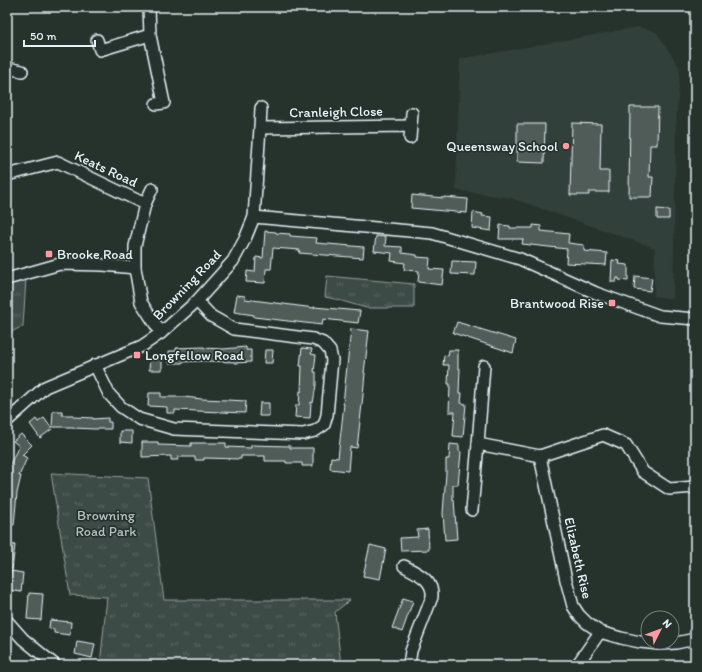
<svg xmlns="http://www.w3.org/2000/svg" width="702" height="672" font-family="Itim,sans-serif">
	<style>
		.built { fill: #333f3a }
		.park { fill: url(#park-tufts); stroke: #939ea0 }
		.building { fill: #505c59; stroke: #e8f1f8 }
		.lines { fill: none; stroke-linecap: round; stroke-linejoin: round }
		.street-casing { stroke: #e8f1f8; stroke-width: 14 }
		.street { stroke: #26332d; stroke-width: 11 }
		.poi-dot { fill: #ff9aa2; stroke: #26332d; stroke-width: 1.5 }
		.labels { text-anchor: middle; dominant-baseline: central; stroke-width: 3.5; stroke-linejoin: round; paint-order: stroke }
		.street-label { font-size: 14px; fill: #e8f1f8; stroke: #26332d }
		.poi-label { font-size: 14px; fill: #e8f1f8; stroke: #26332d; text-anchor: end }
		.park-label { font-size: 14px; fill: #b5bfc3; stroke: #26332d }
	</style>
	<defs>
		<pattern id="park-tufts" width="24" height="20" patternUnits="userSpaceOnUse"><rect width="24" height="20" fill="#3e4b47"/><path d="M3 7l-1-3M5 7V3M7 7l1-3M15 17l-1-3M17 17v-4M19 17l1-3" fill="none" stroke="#5a6562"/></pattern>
	</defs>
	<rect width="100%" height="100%" fill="#26332d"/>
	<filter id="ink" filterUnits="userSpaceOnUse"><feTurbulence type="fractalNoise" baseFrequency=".025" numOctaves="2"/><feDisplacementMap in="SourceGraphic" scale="8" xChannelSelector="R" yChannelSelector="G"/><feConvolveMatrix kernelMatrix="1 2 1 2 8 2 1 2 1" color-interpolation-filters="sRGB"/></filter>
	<g filter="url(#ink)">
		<!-- built -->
		<path class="built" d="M639,27L656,32L680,68L676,127L673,299L654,296L655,248L511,198L456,190L460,59Z"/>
		<!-- park -->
		<g class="park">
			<path d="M327,276L414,284V308H366L335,299L325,297Z"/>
			<path d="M26,279L23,326L7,334V284Z"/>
			<path d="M51,473L148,478L164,600H350L335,612L341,665H100L107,597L70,595Z"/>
		</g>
		<!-- building -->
		<g class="building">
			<path d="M630,107H658L657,145H650L649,177H653L652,197H629Z"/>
			<path d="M572,123L601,124L600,171H609V192H589V195H570Z"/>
			<path d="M517,124H545L544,163L517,162Z"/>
			<path d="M412,195L444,198V197L468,199L467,213L411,208Z"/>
			<path d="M657,209L669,210V219H657Z"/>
			<path d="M473,212L483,214L482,216L492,217L491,231L472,228Z"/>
			<path d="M500,225L510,226V228H533V225L541,226V231L569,234L568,243L584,245V251L607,253L606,265L566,263L567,249L522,244L523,239H499Z"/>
			<path d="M265,231L276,232V233L290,234V236L317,238L316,243L364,247L363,258L299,253L300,250L273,248L271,269H266L265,283L246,282L247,271L255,272L256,257L263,258Z"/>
			<path d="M376,236L386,237L385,246L402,247V253L417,255V257L430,258L429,269L444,270L442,285L418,282L419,271L404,270L405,263L391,261L392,253L374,251Z"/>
			<path d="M612,260L620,261L619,264L628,265V281L619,280V278H617L616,282H611Z"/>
			<path d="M452,261L476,262L475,275L451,274Z"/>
			<path d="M635,276L652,278L650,291L634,289Z"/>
			<path d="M237,295L245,296V299L314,308V307L360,311L358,323L323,319L322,325L254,317V315L234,312Z"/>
			<path d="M457,322L516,340L513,353L453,333Z"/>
			<path d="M351,329L369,331L364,373H365L363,395L357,448L350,447L348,471L330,469L331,457L338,458L344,404H343Z"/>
			<path d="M204,347V348L223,349L246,347V350H251V362L235,363V362L204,361L182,362V363H169V351H176V348Z"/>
			<path d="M302,348L312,349L311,354L316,355L314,372H316V385L313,403L311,402L310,418L295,417L296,405H299L300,391L301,392L302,366H300Z"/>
			<path d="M265,350H273L272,363H264Z"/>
			<path d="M449,350H458V368H460L459,393H462L461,403L466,404L463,437L453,436L455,412H449L450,384H448L449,365H443L444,355L448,356Z"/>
			<path d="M150,358L162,359V370H149Z"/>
			<path d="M149,393H161V397H184L202,399L227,400L246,401L245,413L175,410V413H167V407L148,406Z"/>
			<path d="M260,403H269V416H259Z"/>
			<path d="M53,411H62V415H73V417L93,418V419L108,418V422H111V429H94L74,428V427H52Z"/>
			<path d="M44,418L52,429L40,438L30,424L36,419L38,422Z"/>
			<path d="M120,431H132V443L120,442Z"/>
			<path d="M21,434L32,445L22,455L27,458L19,476H21L17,493L14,525H7V479L10,467L9,466L19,446L13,441Z"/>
			<path d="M142,442H158V445L191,446V443H226V447L251,448V445L290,446V448H313V466H302V463H286V461H265V456H241V459L204,458V460H195V457H178V460H171V456L142,457Z"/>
			<path d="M450,444L459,445V451L461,452L458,485H453V500H454L457,539L445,540L443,513L446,473V459H449Z"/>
			<path d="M428,529L429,550L401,551L400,538L418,537L417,530Z"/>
			<path d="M7,544L15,545L12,569L7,568Z"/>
			<path d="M370,545L386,549L380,579L363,576Z"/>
			<path d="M11,571L23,573L21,592L9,590Z"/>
			<path d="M29,593L43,594L41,620L27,619Z"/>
			<path d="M403,598L413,601L402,632L392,628Z"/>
			<path d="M50,620L71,622L70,635L54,633V629L49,628Z"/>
			<path d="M77,641L95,644L92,658L75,654Z"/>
		</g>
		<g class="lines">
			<defs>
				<g id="street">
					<path d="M149,7L150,35L164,103L156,104"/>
					<path d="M97,40L100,50L150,35"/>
					<path d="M7,68L22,71"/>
					<path d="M411,126L412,113"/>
					<path d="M260,128L411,126L410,138"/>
					<path d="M7,175L58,162L145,204"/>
					<path d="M152,189L145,204L135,246V268L141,302L161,333"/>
					<path d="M254,217L432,233L520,259L596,293L660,316L695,319"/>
					<path d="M7,279L60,264L103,265L135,268"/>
					<path d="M95,365L109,394L121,407L139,419L174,429L303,434L315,431L324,425L327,415L332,360L330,351L323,343L313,339L234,329L211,316L197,301"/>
					<path d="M484,366L478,444L540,456L603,435L626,445L643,472L669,489L695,487"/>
					<path d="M7,421L45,387L142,346L161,333L197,301L233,261L245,239L254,217L260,128L261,108"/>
					<path d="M540,456L566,580L573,606L579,615L587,623L600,632L621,638L640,642L659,644L676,643L695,639"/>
					<path d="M472,510L478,444"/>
					<path d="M404,566C417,573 434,580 432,597L411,651L409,665"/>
					<path d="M7,621L23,639L55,665"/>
					<path d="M577,665L600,632"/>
				</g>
			</defs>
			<!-- street casing -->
			<use href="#street" class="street-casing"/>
			<!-- street -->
			<use href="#street" class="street"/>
		</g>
	</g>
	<!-- markers -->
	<g class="poi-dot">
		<circle cx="566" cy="146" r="4"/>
		<rect x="45" y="250" width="8" height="8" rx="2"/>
		<rect x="608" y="299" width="8" height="8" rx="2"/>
		<rect x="133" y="351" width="8" height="8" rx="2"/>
	</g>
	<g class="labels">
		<!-- street labels -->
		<g class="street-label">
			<text transform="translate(336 112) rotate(-1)">Cranleigh Close</text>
			<text transform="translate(106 169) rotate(25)">Keats Road</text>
			<text transform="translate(187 285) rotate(-46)">Browning Road</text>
			<text transform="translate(578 558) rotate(77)">Elizabeth Rise</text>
		</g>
		<!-- poi labels -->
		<g class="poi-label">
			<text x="558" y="146">Queensway School</text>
			<text x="57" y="254" text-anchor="start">Brooke Road</text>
			<text x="604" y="303">Brantwood Rise</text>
			<text x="145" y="355" text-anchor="start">Longfellow Road</text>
		</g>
		<!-- park labels -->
		<g class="park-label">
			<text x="106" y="515">Browning<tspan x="106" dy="16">Road Park</tspan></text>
		</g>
	</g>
	<!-- margin -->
	<rect width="702" height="672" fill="none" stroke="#26332d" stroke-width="24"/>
	<rect x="12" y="12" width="678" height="648" fill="none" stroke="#e8f1f8" stroke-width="1.5" filter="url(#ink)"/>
	<!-- north arrow -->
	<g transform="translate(660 630) rotate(48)"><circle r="19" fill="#26332d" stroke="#747f7e"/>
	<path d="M0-3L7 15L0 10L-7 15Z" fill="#ff9aa2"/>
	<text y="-6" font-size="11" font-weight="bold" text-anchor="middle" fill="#e8f1f8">N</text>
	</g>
	<!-- scale -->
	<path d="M24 40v6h71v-6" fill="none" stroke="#e8f1f8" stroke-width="2"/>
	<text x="30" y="40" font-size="12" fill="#e8f1f8" stroke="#26332d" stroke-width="3" paint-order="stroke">50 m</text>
</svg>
